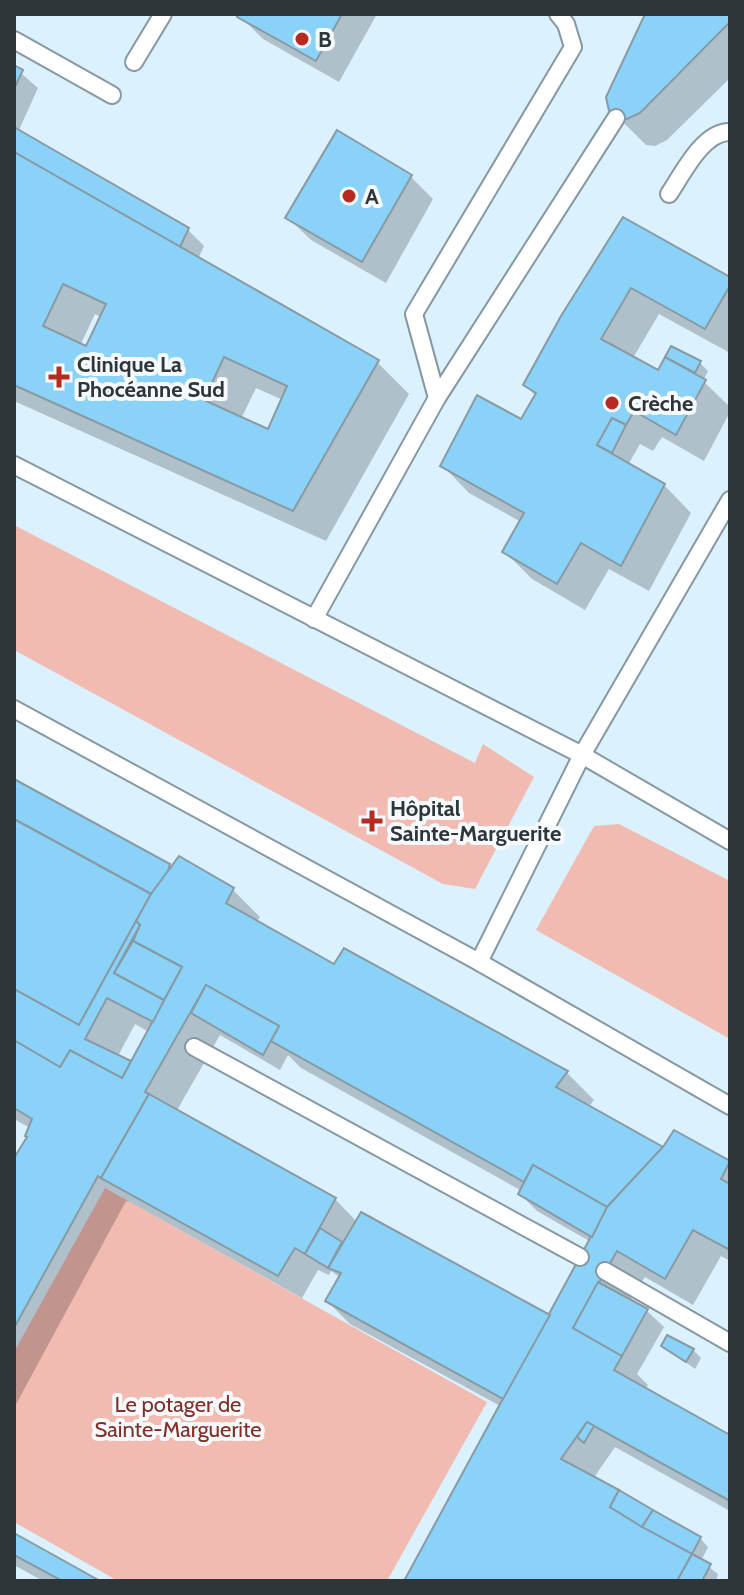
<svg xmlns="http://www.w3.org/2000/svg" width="744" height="1595" font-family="Cabin,sans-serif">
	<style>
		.built { fill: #dbf1fd }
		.green { fill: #f2bbb2 }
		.shadow { fill: #0003; fill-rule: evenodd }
		.building { fill: #8ad2f7; stroke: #889aa4; stroke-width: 2; fill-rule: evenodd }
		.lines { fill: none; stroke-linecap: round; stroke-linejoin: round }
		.lane-casing { stroke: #8698a1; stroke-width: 20 }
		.lane { stroke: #fff; stroke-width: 16 }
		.poi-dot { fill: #b82a21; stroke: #f6fafc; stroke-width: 3 }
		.labels { text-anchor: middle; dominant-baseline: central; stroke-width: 8; stroke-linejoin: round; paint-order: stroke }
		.poi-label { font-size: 22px; font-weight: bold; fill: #2e363a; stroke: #f6fafc; text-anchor: start }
		.park-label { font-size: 22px; fill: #822d25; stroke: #f6fafc }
	</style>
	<rect width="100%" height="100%" fill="#f6fafc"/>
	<!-- built -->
	<rect class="built" x="14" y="14" width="716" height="1567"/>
	<!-- green -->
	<g class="green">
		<path d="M14,525L475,763L483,744L534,777L475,889L443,884L14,650Z"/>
		<path d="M619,824L730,881V1039L536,930L594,826Z"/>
		<path d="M105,1188L487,1402L387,1581H118L14,1522V1352Z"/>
	</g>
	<!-- shadow -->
	<g class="shadow">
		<path d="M241,14H377L339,82L263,39L240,16Z"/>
		<path d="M648,14H730V78L667,140L655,146L646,145L618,117Z"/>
		<path d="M14,67L38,88L19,130L25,136L188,230L204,246L198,259L377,362L409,394L326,541L14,401ZM95,314L101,317L86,348L80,346ZM256,388L283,400L269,432L241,419Z"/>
		<path d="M410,176L433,199L386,283L311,240L288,218Z"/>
		<path d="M623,219L730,279V353L659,314L633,358L659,373L667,358L700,363L708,371L703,381L730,407V412L704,461L662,437L653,451L640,444L628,465L664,485L691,513L649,591L609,569L585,610L532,579L505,552L521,522L469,493L442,465L522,422L536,396L525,385Z"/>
		<path d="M14,782L172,868L232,889L260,917L257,922L335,967L567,1073L594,1100L588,1108L664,1150L674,1133L730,1164V1261L721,1256L693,1305L645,1277L630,1301L647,1311L664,1327L637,1374L648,1385L645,1390L730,1437V1511L615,1447L593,1479L700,1538L708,1547L701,1561L718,1574L716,1581H407L502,1407L350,1324L327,1301L341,1278L331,1271L329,1275L318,1270L302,1298L130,1202L126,1201L14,1408V1161L29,1137L30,1128L14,1119ZM135,1024L149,1032L132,1063L118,1056ZM220,1035L280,1070L288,1055L301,1068L522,1191L520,1194L537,1211L591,1242L550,1318L357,1222L335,1199L176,1112Z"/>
		<path d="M664,1346L693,1350L701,1358L695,1369Z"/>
		<path d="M14,1536L96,1581H43L14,1565Z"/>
	</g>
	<!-- building -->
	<g class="building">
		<path d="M239,14H342L316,61L237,17Z"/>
		<path d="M645,14H730V22L640,113L627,119L616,118L609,111L606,97Z"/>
		<path d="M14,65L23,70L14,89Z"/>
		<path d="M14,127L189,228L180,247L14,152Z"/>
		<path d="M337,130L412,175L362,262L285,218Z"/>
		<path d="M14,152L379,360L293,511L14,385ZM63,284L106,304L86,346L43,326ZM224,357L287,386L268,429L204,400Z"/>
		<path d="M623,217L730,277V290L728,289L705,329L631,288L601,339L658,370L665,357L706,380L676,435L634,411L626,425L612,418L597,445L665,484L621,566L581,543L557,584L502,552L524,513L440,466L477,395L521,419L536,393L523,385L561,316Z"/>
		<path d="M671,346L701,361L695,373L665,357Z"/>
		<path d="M612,418L626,425L612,453L597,445Z"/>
		<path d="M14,779L170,864L168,872L151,894L14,819Z"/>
		<path d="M14,819L151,894L79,1025L14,989Z"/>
		<path d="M179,856L234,888L226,903L334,964L344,948L568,1071L556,1087L663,1147L607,1207L533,1165L524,1182L271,1041L279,1026L206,985L145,1092L149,1094L101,1178L98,1176L14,1328V1158L27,1137L25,1136L32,1119L14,1108V1040L60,1067L70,1050L122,1078L182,967L133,941L140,925L136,921L151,894Z"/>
		<path d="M136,921L140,925L114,973L164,1000L153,1022L107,998L85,1039L131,1061L122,1078L70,1050L60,1067L14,1040V989L79,1025Z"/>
		<path d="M133,941L182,967L164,1000L114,973Z"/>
		<path d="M206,985L279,1026L263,1055L191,1013Z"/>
		<path d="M149,1094L336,1198L305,1254L295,1248L278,1276L101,1178Z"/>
		<path d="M674,1130L730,1161L721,1179L730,1184V1250L693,1230L665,1279L617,1251L573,1328L622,1356L614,1370L730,1435V1501L587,1422L561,1459L619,1490L610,1507L692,1554L677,1581H404L607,1207L663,1147Z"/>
		<path d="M533,1165L607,1207L592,1237L518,1194Z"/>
		<path d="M361,1212L550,1315L503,1399L325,1301L341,1273L328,1268Z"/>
		<path d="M320,1228L342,1242L328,1268L305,1254Z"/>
		<path d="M598,1282L648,1309L622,1356L573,1328Z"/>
		<path d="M667,1335L694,1349L686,1362L661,1346Z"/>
		<path d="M587,1422L594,1426L584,1443L577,1437Z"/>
		<path d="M619,1490L653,1510L642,1527L610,1507Z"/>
		<path d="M653,1510L701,1537L692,1554L642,1527Z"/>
		<path d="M14,1533L100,1581H62L14,1555Z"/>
		<path d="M692,1554L711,1564L702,1581H677Z"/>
	</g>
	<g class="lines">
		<defs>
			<g id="lane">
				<path d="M14,40L112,95"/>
				<path d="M134,62L163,14"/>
				<path d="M669,194C682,175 703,131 730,132"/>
				<path d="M437,398L414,314L573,47L566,24L558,14"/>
				<path d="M14,465L582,755L730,841"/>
				<path d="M314,619L437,398L616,118"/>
				<path d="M14,709L479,962L730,1106"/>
				<path d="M479,962L582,755L730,500"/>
				<path d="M194,1047L580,1257"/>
				<path d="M605,1271L730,1343"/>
			</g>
		</defs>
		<!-- lane casing -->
		<use href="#lane" class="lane-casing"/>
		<!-- lane -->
		<use href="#lane" class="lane"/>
	</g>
	<!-- markers -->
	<g class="poi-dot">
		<circle cx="302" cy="39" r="8"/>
		<circle cx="349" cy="196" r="8"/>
		<path d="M55 365h8v8h8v8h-8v8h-8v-8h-8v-8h8z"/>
		<circle cx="612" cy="403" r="8"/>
		<path d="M368 809h8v8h8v8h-8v8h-8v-8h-8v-8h8z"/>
	</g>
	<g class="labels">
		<!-- poi labels -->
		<g class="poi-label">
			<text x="318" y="39">B</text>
			<text x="365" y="196">A</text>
			<text x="77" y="364">Clinique La<tspan x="77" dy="25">Phocéanne Sud</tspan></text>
			<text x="628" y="403">Crèche</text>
			<text x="390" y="808">Hôpital<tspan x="390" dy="25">Sainte-Marguerite</tspan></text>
		</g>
		<!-- park labels -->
		<g class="park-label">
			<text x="178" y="1404">Le potager de<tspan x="178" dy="25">Sainte-Marguerite</tspan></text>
		</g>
	</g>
	<!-- border -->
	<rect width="744" height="1595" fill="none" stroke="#2e363a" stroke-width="32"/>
</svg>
